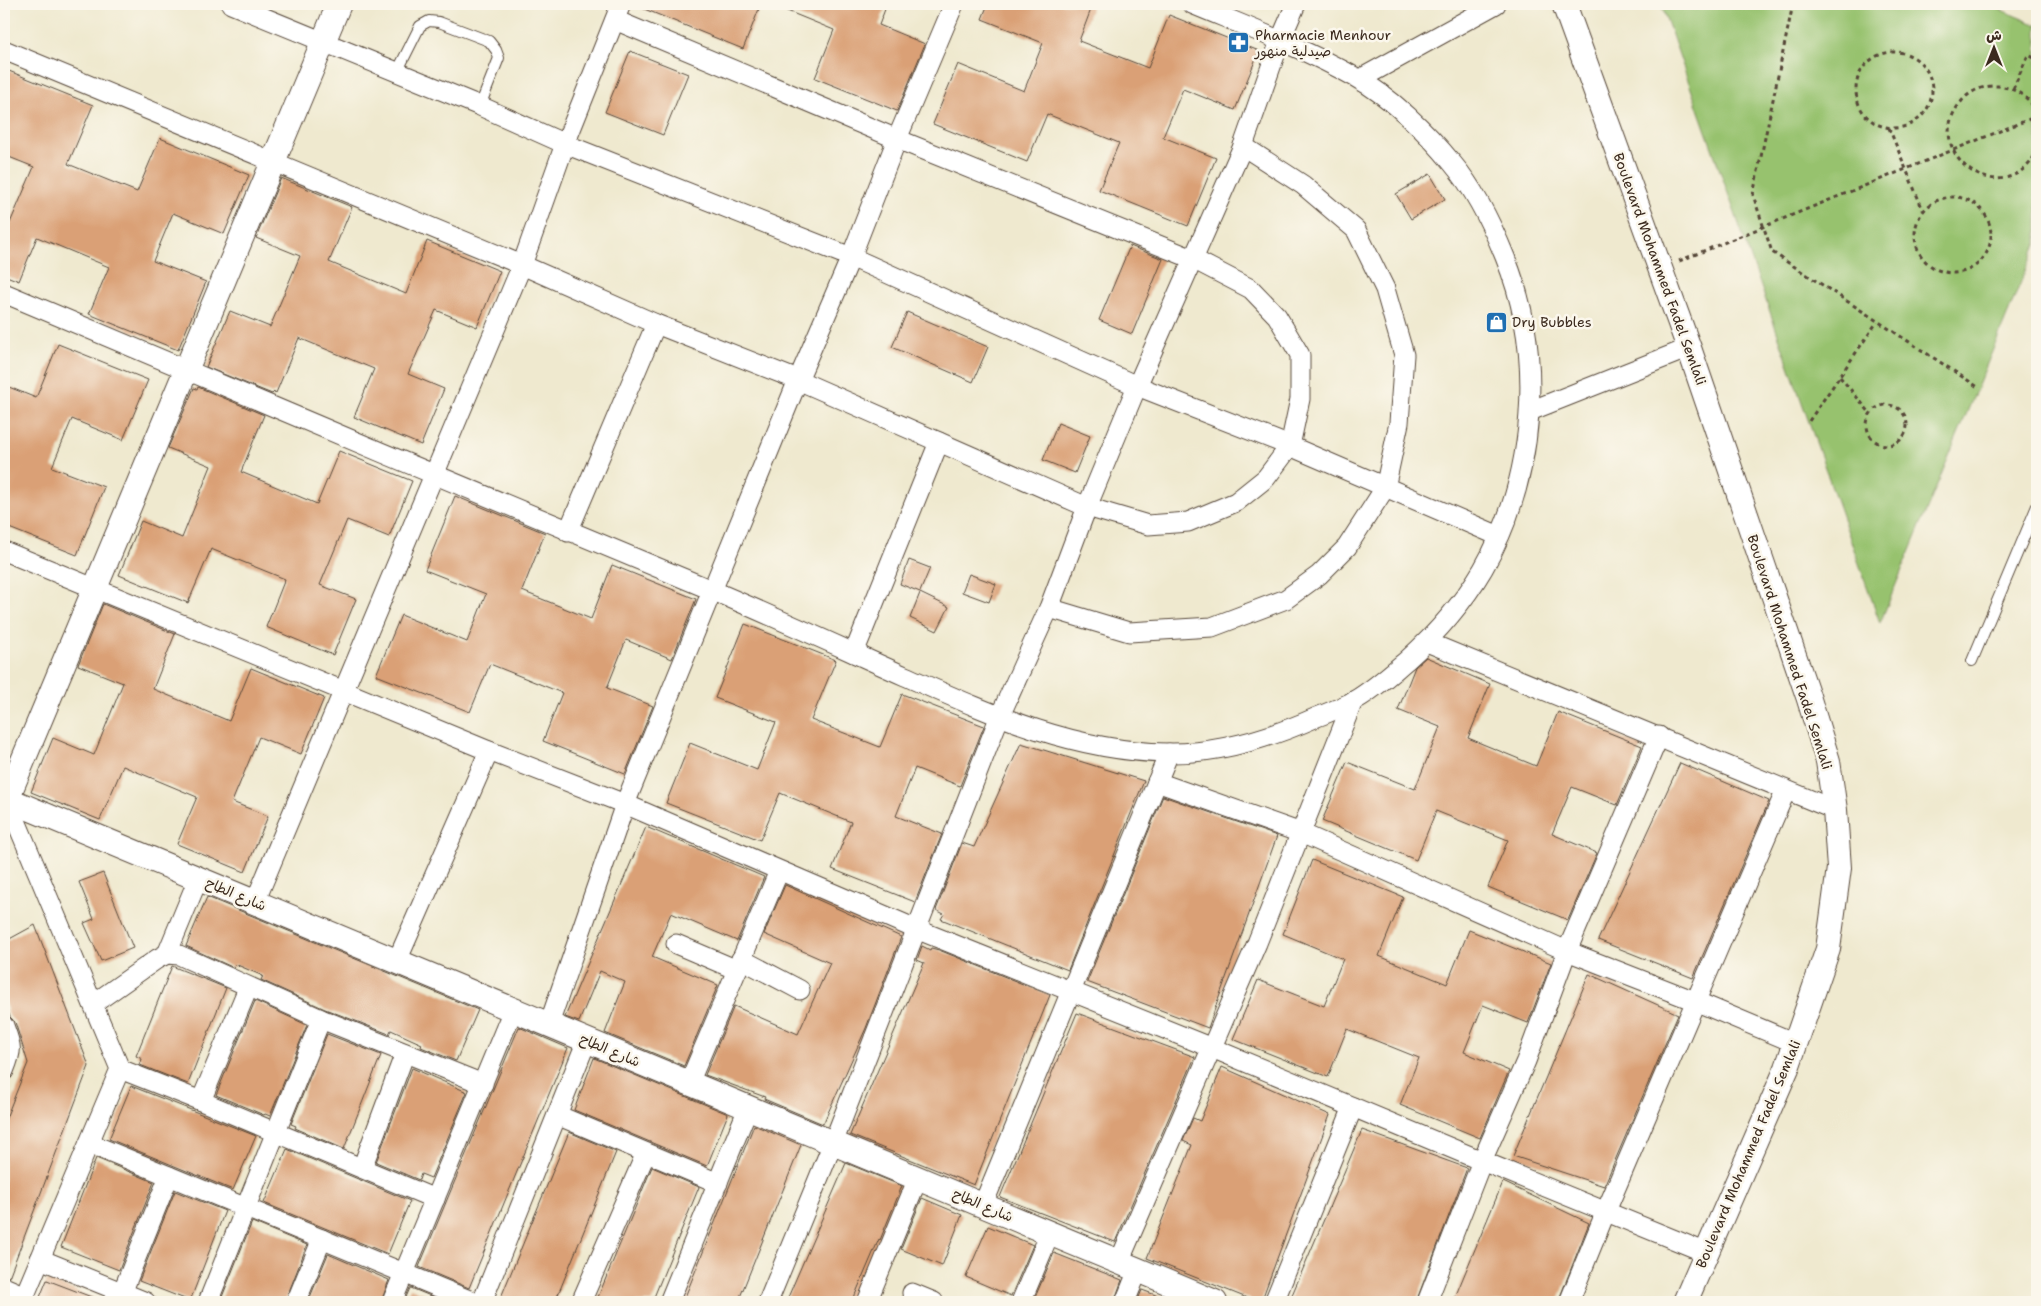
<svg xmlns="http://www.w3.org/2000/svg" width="2041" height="1306" font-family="'Shantell Sans','Playpen Sans Arabic',sans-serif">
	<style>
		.green { fill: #97c26e; stroke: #697646 }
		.building { fill: #daa076 }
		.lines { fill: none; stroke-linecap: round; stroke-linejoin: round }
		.service-casing { stroke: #564739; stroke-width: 12 }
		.minor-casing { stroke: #564739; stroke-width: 21 }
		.tertiary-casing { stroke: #564739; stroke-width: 26 }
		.path { stroke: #564739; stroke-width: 3; stroke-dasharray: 4 4; stroke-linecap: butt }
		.service { stroke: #fff; stroke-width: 10 }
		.minor { stroke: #fff; stroke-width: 19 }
		.tertiary { stroke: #fff; stroke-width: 24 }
		.labels { text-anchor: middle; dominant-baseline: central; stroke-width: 5; stroke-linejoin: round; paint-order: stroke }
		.poi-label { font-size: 14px; fill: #3b2a1e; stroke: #fbf7ec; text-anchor: start }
		.street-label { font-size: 14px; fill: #3b2a1e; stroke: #fbf7ec }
	</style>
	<rect width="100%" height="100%" fill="#fbf7ec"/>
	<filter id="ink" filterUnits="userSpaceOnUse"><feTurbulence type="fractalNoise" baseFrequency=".02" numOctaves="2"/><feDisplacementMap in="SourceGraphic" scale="10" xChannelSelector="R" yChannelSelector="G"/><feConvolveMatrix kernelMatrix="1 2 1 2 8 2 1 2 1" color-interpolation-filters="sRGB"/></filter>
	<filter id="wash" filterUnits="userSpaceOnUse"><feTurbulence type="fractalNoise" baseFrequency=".0096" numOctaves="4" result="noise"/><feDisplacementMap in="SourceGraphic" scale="20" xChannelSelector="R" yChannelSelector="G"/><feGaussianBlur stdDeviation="1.12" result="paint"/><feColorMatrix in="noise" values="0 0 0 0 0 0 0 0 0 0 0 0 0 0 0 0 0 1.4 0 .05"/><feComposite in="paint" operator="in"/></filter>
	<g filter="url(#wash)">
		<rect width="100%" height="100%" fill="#efe9cf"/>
		<!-- green -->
		<path class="green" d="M1661,4H1987L2037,25V243L1880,623Z"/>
		<g id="blocks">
			<!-- building -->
			<g class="building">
				<path d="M632,4H761L743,49Z"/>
				<path d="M770,4H887L879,25L925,44L897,111L815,78L834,30Z"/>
				<path d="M988,4H1093L1079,41L1148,68L1169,15L1259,51L1235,110L1183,89L1163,137L1216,158L1188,226L1099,190L1119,143L1047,114L1027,162L933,124L958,64L1024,91L1043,43L982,19Z"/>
				<path d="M630,51L688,74L663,135L605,112Z"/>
				<path d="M4,69L93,105L68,164L137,192L160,138L249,175L224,234L173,213L153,261L206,282L178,350L89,314L109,267L37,237L19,281L4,275V220L10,223L34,167L4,155Z"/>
				<path d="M1430,174L1445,199L1411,219L1396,194Z"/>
				<path d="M281,178L352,207L329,262L406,294L427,241L500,271L477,327L436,310L408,374L444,389L421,445L354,417L374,369L299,338L276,393L274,392L272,394L206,367L230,311L270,327L300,256L256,238Z"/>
				<path d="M1130,246L1163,259L1132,334L1099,320Z"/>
				<path d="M907,312L988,347L973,382L892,347Z"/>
				<path d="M58,344L148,380L123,440L72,419L52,467L104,487L77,555L4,526V385L36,398Z"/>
				<path d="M198,387L264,415L241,472L317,504L339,451L412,481L389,537L347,520L320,585L356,599L333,655L266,627L285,579L211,549L188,603L119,575L141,521L182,538L211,466L168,448L194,388L197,389Z"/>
				<path d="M1058,423L1090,436L1075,473L1043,460Z"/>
				<path d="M455,496L545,533L522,591L591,619L612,565L696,599L672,659L626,640L607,688L653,706L625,774L543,741L562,693L490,664L470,712L376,675L401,615L467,642L486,594L425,570Z"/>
				<path d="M909,560L930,568L920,592L900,584Z"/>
				<path d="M969,574L996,584L989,602L962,592Z"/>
				<path d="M920,593L949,607L937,631L910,618Z"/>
				<path d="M103,604L175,634L153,689L229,721L251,668L324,698L301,754L259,737L232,802L268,816L245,872L177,844L197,797L123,766L100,820L31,792L53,738L94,755L123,683L78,665Z"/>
				<path d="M745,624L836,660L811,720L880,747L902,694L984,726L960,786L915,768L896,816L942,834L915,902L832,869L851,822L780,793L760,840L666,803L690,743L757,770L776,722L715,698Z"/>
				<path d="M1426,657L1490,684L1468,738L1536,766L1558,712L1642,746L1617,805L1572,787L1552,834L1597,853L1568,920L1488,887L1508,840L1436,811L1416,860L1322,821L1347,762L1415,789L1440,727L1398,710L1415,667Z"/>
				<path d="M1021,743L1144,781L1068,970L941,919L944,914L936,910L962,843L974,847Z"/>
				<path d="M1680,763L1769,801L1693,978L1598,940Z"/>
				<path d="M1163,796L1277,836L1208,1028L1087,982Z"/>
				<path d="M646,827L764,877L737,941L671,913L652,957L718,985L684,1066L605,1033L625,982L600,971L579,1022L565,1017Z"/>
				<path d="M1312,860L1403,897L1379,956L1447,984L1469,930L1551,963L1528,1023L1483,1005L1464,1052L1509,1071L1480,1138L1400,1105L1419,1058L1347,1029L1328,1077L1233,1039L1258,980L1324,1006L1343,959L1283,934Z"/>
				<path d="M103,873L133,948L101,961L84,923L94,919L79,882Z"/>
				<path d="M785,885L901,937L866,1028L823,1124L764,1099L765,1097L705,1075L734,1006L798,1034L830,963L764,934Z"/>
				<path d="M207,897L478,1010L456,1061L421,1047L422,1044L391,1030L389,1034L325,1009L261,980L263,976L235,964L234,968L186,946Z"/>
				<path d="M35,925L89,1066L9,1277L4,1276V1123L28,1063L15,1022L10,1017L4,1001V942Z"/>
				<path d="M922,946L930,950L931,948L939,950L1050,995L974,1185L850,1135L924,963L917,960Z"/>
				<path d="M172,966L226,988L188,1084L140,1065L142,1059L136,1056Z"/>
				<path d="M1589,974L1678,1014L1604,1186L1513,1156Z"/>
				<path d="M255,1001L307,1025L270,1116L265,1114L264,1115L216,1095Z"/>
				<path d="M1077,1013L1195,1057L1115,1242L1000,1197Z"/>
				<path d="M519,1027L568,1048L469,1288L419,1267Z"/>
				<path d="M327,1034L381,1055L344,1149L295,1128L296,1126L291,1124Z"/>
				<path d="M594,1058L728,1114L707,1166L574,1110Z"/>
				<path d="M1222,1067L1330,1115L1261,1302H1257L1147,1258L1192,1145L1183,1141L1193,1118L1200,1121Z"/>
				<path d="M412,1068L467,1092L431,1178L421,1174L419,1180L376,1162Z"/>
				<path d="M131,1086L256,1136L233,1190L109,1139Z"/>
				<path d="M754,1125L801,1145L738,1302H683Z"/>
				<path d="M1362,1130L1467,1168L1416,1302H1289Z"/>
				<path d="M569,1132L616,1152L555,1302H499Z"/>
				<path d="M287,1149L410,1201L388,1254L264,1203Z"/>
				<path d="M96,1158L154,1182L119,1270L61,1247Z"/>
				<path d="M846,1163L902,1186L880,1240L879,1239L852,1302H786Z"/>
				<path d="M652,1167L699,1187L652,1302H596Z"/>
				<path d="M1503,1182L1589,1223L1558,1302H1453Z"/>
				<path d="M175,1191L225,1211L190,1301L139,1281Z"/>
				<path d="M922,1198L962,1215L942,1266L901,1249Z"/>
				<path d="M252,1222L307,1245L285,1302H220Z"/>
				<path d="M988,1226L1033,1245L1011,1296L966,1277Z"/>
				<path d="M1054,1253L1122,1280L1114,1302H1033Z"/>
				<path d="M328,1254L389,1280L381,1302H308Z"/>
				<path d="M47,1280L102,1301L101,1302H38Z"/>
				<path d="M410,1288H411L445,1302H404Z"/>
				<path d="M1142,1290L1172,1301L1171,1302H1137Z"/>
			</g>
		</g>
	</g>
	<g filter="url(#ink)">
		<use href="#blocks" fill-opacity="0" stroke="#564739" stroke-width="1"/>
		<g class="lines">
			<defs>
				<g id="service">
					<path d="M397,72L420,26L429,21L439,22L489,41L496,50L499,58L480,106"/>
					<path d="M1972,661L2037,506"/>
				</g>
				<g id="minor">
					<path d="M231,4L480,106L565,144L851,257L1137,386L1290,446L1499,536"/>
					<path d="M4,50L522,265L656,324L798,380L1087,507L1148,525L1188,522L1236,502L1266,478L1290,446L1300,399V355L1277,316L1251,289L1193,259L897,139L615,20"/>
					<path d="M1360,79L1496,4"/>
					<path d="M4,293C238,393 474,491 709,589C775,617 840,647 905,676C991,714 1072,751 1167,753C1219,754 1270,738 1317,717C1328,713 1339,708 1350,703C1371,692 1389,675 1407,660C1436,634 1463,603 1483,569C1536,477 1545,355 1505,257C1492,225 1476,191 1453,164C1427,132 1391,97 1355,77C1303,48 1247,27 1192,4"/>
					<path d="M1530,411L1689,348"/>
					<path d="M568,532L656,324"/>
					<path d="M4,551L489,751L625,804L916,929L1212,1048L1482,1161L1707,1253"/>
					<path d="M1049,608L1129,632L1212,627L1286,599L1319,575L1347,547L1385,488L1399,423L1404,355L1385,289L1356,230L1303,185L1243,146"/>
					<path d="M1427,642L1835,810"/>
					<path d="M854,653L939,442"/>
					<path d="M1157,782L1301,833L1567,951L1695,1001L1795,1043"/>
					<path d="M4,792L120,1069L22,1302"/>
					<path d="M255,902L522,265L565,144L621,4"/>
					<path d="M676,944L737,970"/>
					<path d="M167,954L198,879"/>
					<path d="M741,959L800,990"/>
					<path d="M397,961L489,751"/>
					<path d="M93,1004L157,959L167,954L179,955L321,1019L483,1084"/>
					<path d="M549,1024L625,804L798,380L851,257L897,139L954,4"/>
					<path d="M4,1026C12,1047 13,1049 4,1071"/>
					<path d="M120,1069L201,1101L435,1199"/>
					<path d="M689,1083L779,871"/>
					<path d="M201,1101L248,988"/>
					<path d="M557,1115L718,1183"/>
					<path d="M89,1143L474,1302"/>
					<path d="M362,1168L405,1053"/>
					<path d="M983,1205L1169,753"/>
					<path d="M40,1259L146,1302"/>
					<path d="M1119,1262L1257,943L1353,701"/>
					<path d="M4,1287L25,1296"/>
					<path d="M122,1293L169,1176"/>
					<path d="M912,1293L934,1302"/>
					<path d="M208,1302L321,1019"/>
					<path d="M296,1302L322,1239"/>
					<path d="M392,1302L513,1010"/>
					<path d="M482,1302L587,1040"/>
					<path d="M581,1302L646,1153"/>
					<path d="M669,1302L748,1108"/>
					<path d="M768,1302L833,1143L999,718L1049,608L1087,507L1137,386L1243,146L1280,41L1296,4"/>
					<path d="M867,1302L918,1178"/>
					<path d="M1021,1302L1050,1233"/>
					<path d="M1125,1302L1138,1270"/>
					<path d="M1274,1302L1353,1107"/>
					<path d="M1427,1302L1482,1161L1526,1061L1567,951L1659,736"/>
					<path d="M1569,1302L1606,1211L1786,790"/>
				</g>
				<g id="tertiary">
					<path d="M1564,4L1689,348L1808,696L1828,761L1835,810L1839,868L1828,949L1787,1068L1685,1302"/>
					<path d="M7,799L1215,1302"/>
					<path d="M4,806L339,4"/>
				</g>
			</defs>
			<!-- service casing -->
			<use href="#service" class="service-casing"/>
			<!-- minor casing -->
			<use href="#minor" class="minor-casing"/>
			<!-- tertiary casing -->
			<use href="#tertiary" class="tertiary-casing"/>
			<!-- path -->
			<g class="path">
				<path d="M1793,4L1753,195L1772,252L1978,387"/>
				<circle cx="1894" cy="90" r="38"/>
				<path d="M2013,89L2028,55L2037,59"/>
				<path d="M2037,113C2030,97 2015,88 1998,86C1984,85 1969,91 1961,102C1922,147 1988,206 2028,165C2032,161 2034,156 2037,152"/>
				<path d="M1889,128L1923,210"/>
				<circle cx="1953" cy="235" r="38"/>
				<path d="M1679,261L2037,116"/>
				<path d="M1840,377L1871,414"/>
				<circle cx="1887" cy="425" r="20"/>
				<path d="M1809,421L1877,322"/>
			</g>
			<!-- service -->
			<use href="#service" class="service"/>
			<!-- minor -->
			<use href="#minor" class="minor"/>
			<!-- tertiary -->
			<use href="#tertiary" class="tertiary"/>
		</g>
	</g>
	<!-- icons -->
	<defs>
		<symbol id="pharmacy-square" viewBox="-11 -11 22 22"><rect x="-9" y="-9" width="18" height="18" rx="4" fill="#1f6fb2" stroke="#fbf7ec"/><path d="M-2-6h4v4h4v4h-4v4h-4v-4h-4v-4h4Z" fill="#fff"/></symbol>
		<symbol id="shop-square" viewBox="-11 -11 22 22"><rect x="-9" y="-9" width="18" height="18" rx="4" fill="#1f6fb2" stroke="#fbf7ec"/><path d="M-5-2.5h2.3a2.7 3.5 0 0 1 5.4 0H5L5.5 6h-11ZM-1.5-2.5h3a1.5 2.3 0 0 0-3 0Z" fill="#fff"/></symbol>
	</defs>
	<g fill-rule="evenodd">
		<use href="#pharmacy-square" x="1226" y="30" width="25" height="25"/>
		<use href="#shop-square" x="1484" y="310" width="25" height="25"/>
	</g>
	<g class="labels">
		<!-- poi labels -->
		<g class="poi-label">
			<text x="1255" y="35">Pharmacie Menhour<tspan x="1255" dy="16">صيدلية منهور</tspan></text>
			<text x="1512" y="322">Dry Bubbles</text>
		</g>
		<!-- street labels -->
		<g class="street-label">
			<text transform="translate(1660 269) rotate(70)">Boulevard Mohammed Fadel Semlali</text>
			<text transform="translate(1790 652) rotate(72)">Boulevard Mohammed Fadel Semlali</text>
			<text transform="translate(236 894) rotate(23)">شارع الطاح</text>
			<text transform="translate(610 1050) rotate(23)">شارع الطاح</text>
			<text transform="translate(1748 1154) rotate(-67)">Boulevard Mohammed Fadel Semlali</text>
			<text transform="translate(983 1205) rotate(23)">شارع الطاح</text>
		</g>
	</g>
	<!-- margin -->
	<rect width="2041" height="1306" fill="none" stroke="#fbf7ec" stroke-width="20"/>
	<!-- north arrow -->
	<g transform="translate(1994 48)" stroke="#fbf7ec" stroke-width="4" paint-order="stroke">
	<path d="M0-4L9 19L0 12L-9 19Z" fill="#3b2a1e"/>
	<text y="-8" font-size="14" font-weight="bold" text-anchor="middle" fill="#3b2a1e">ش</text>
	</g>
</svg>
